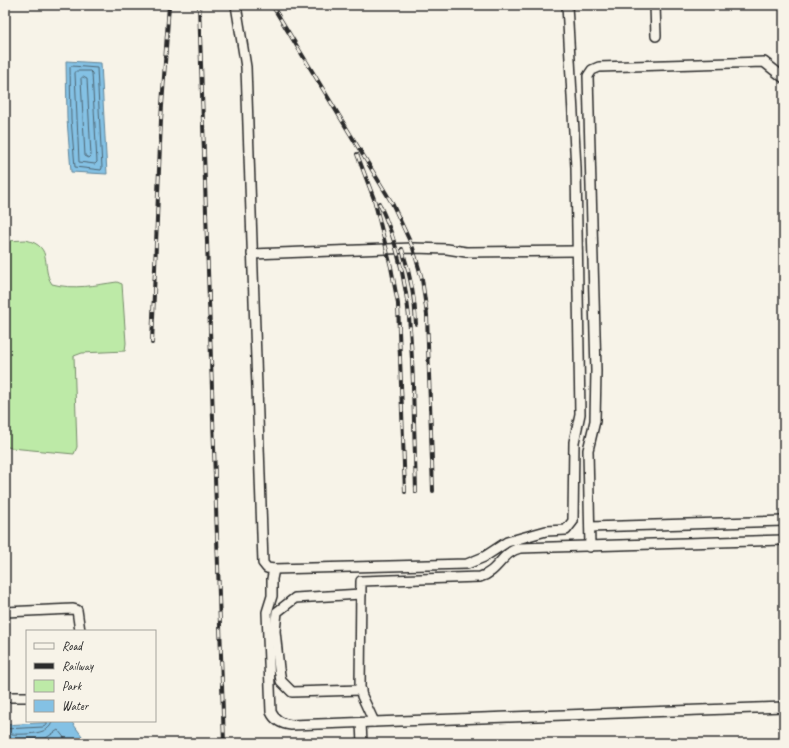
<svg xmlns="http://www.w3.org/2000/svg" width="789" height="748" font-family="Caveat,sans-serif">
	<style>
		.green { fill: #bdeaa7; stroke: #748a69 }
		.water { fill: #84c1e4; stroke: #60859a }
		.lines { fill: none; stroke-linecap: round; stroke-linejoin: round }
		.shore { stroke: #4f6775; stroke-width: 1 }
		.minor-casing { stroke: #2b2b2b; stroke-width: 12 }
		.minor { stroke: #f7f3e8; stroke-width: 9 }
		.rail-casing { stroke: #2b2b2b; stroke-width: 4 }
		.rail { stroke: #f7f3e8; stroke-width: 2.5; stroke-dasharray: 8; stroke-linecap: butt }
	</style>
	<rect width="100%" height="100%" fill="#f7f3e8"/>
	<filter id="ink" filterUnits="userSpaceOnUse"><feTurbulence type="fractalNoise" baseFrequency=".025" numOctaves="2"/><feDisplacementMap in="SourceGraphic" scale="8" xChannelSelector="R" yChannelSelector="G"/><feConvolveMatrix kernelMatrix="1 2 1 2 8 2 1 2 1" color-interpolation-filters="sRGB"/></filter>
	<g filter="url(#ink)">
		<!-- green -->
		<path class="green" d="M26,240C55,247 40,267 52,284C74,290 95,285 117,282L122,284L126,343L125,351L82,353L74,356L77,447L74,454L11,448L5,446V241Z"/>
		<!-- water -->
		<g class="water">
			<path d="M66,61L101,63L107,174L71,172L67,119Z"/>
			<path d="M71,721L82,736L81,743H5V725Z"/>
		</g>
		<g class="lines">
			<!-- shore -->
			<g class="shore">
				<path d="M72,66L97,68L102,168L101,170L75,167L71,119L70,68Z"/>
				<path d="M77,71H90L92,73L97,162L95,164L79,162L75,73Z"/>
				<path d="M83,77L87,79L91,156L89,158L85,156L81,79Z"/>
				<path d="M5,729L43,727L47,725V721"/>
				<path d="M5,734C17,734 51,737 52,721"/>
				<path d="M5,740L46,738L58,730L66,740V743"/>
			</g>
			<defs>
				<g id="minor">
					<path d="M236,5L246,67L263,563L267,568L274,569L467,564L484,557L507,542L546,531L566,530L573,521L574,442L580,414L576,168L567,5"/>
					<path d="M655,5L656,36"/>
					<path d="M252,254L413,248L447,249L466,252L577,251"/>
					<path d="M590,527L784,521"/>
					<path d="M784,540L520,548C502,552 498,572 480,577L361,581L360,688L362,696L374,722L784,707"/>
					<path d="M590,547L588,450L595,421L596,371L588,76L592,70L599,67L764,62L784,78"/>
					<path d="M274,569L272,579V596L267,612L271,712C275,721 282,724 291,725L374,722"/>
					<path d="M5,612L73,609L77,610L80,631"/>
					<path d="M361,690L292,692L281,681L279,669L275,631L277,612L295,598L361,594"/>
					<path d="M5,697H27"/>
					<path d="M361,723L362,743"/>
				</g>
			</defs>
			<!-- minor casing -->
			<use href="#minor" class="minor-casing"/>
			<!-- minor -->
			<use href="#minor" class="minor"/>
			<defs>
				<g id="rail">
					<path d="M199,5L224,743"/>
					<path d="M272,5L392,203L413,248L422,279L427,315L433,491"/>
					<path d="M357,154L374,199L391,267L398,304L405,492"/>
					<path d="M379,203C407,262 411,320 413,385C414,420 415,456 416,492"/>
					<path d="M402,249C410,274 415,297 416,324"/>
					<path d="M152,343L161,120L169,5"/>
				</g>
			</defs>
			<!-- rail casing -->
			<use href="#rail" class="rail-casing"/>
			<!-- rail -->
			<use href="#rail" class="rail"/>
		</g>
	</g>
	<!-- margin -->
	<rect width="789" height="748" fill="none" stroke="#f7f3e8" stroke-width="20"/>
	<rect x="10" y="10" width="769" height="728" fill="none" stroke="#2b2b2b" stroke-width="1.5" filter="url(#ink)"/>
	<!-- legend -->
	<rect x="26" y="630" width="130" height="92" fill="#f7f3e8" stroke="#a5a39c"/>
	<rect x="34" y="643" width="20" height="6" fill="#f7f3e8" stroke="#a5a39c"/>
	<text x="62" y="650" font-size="12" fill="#2b2b2b">Road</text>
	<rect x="34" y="663" width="20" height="6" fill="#2b2b2b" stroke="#a5a39c"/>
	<text x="62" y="670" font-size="12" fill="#2b2b2b">Railway</text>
	<rect x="34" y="680" width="20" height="12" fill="#bdeaa7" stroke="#a5a39c"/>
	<text x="62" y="690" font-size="12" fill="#2b2b2b">Park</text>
	<rect x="34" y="700" width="20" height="12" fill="#84c1e4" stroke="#a5a39c"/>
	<text x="62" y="710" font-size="12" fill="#2b2b2b">Water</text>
</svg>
